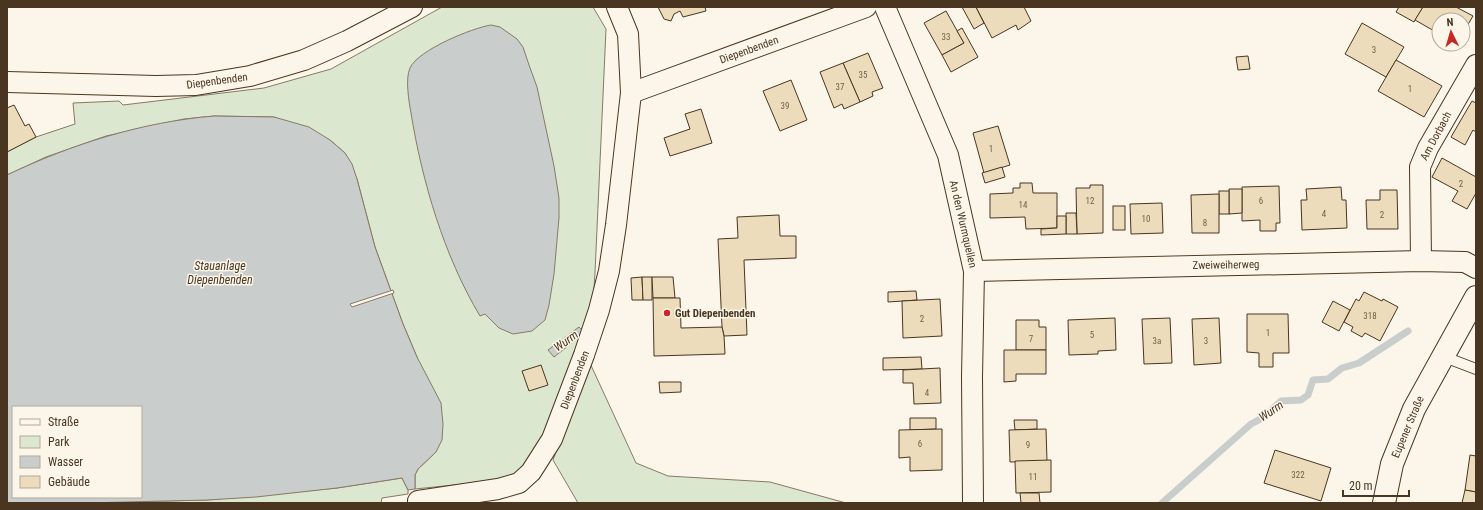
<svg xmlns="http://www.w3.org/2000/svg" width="1483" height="510" font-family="'Roboto Condensed',sans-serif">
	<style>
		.green { fill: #dce7d0; stroke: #887966 }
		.water { fill: #c9cecd; stroke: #887966; fill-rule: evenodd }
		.pier { fill: #fbf6e9; stroke: #887966 }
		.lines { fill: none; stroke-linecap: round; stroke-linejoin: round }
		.stream { stroke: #c9cecd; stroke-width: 7 }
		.building { fill: #ecdcbc; stroke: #4a3520 }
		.lane-casing { stroke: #4a3520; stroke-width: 12 }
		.street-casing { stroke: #4a3520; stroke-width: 22 }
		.primary-casing { stroke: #4a3520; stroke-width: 24 }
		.lane { stroke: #fbf6e9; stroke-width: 10 }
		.street { stroke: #fbf6e9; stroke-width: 20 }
		.primary { stroke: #fbf6e9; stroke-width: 22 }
		.poi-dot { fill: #c62828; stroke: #fbf6e9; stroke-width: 1.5 }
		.labels { text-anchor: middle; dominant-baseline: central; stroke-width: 3; stroke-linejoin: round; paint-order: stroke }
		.number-label { font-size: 9px; fill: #725f47 }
		.street-label { font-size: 11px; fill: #4a3520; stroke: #fbf6e9 }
		.poi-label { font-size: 11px; font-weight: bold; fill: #4a3520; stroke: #fbf6e9; text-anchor: start }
		.water-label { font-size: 12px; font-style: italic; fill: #4a3520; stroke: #fbf6e9 }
	</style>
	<rect width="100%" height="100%" fill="#fbf6e9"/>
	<!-- green -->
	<g class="green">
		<path d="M442,7H593L606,29L595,273L593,304L555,411L531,457L513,476L483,482L415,489V475L418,469L436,452L417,357L403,324L375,247L357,179L345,153L330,140L274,117L214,116L184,119L106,136L46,157L7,175V152L36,137L75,124L73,103L119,101L123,105L264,88L331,69Z"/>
		<path d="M589,361L636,463L668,476L770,482L846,503H578L553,460Z"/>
		<path d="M402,478L408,490V494L382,498L381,503H85L207,500L337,488Z"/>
	</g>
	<!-- water -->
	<g class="water">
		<path d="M491,25L500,27L517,39L523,47L529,65L537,87L554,166L559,198V218L554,274L549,305L545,320L532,331L513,334L499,328L485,314L480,316C444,256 422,181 411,113C409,102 405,79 410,68C418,50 472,28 491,25Z"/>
		<path d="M214,116L274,117L309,127L330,140L345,153L352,164L357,179L375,247L403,324L417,357L441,403L443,424L442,440L436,452L418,469L415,475V489L408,490L402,478L337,488L256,497L207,500L85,503H7V175C72,144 142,122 214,116ZM13,407H141V497H13Z"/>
		<path d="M579,327L583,331L582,335L554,357L548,350Z"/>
	</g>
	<!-- pier -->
	<path class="pier" d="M393,290L394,293L352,307L350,304Z"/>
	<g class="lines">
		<!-- stream -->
		<path class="stream" d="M1162,503L1251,424L1264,417L1281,401L1301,400L1308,395L1313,380L1328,379L1342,368L1359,363L1408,331"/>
	</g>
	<!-- building -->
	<g class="building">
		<path d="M658,7H705L706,11L683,17L680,11L674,14L671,21L664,19Z"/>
		<path d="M962,7H976L984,23L974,29Z"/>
		<path d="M976,7H1024L1031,21L1018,30L1016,25L992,38Z"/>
		<path d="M1399,7H1423L1414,22L1396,12Z"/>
		<path d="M1423,7H1456L1473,16L1463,33V20H1439V27L1436,32L1415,20Z"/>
		<path d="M946,11L964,43L942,55L924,23Z"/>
		<path d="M1362,23L1404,47L1386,77L1345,54Z"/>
		<path d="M962,28L978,57L951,72L942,55L964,43L957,31Z"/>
		<path d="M868,53L883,88L872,92L873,96L860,102L843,63Z"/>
		<path d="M1248,56L1250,69L1238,70L1236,57Z"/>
		<path d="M1396,60L1442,86L1424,117L1378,91Z"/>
		<path d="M843,63L860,102L844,109L842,104L834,108L820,72Z"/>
		<path d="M791,80L807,120L780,131L763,91Z"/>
		<path d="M1472,101L1476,103V132L1473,130L1465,145L1451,137Z"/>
		<path d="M14,105L25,126L29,124L36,137L7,152V108Z"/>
		<path d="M701,109L712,143L670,156L664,138L690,129L685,114Z"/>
		<path d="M998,126L1010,165L984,173L973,133Z"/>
		<path d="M1442,158L1476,177V193L1467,209L1452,201L1458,191L1432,177Z"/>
		<path d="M1002,167L1005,177L985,183L982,173Z"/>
		<path d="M1020,183H1032L1033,193H1057V228L1026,229L1025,217L990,218V194L1013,193V188H1020Z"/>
		<path d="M1090,185H1103V233L1077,234L1076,188H1090Z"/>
		<path d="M1279,186L1280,223H1276V231H1260V220L1242,221V187Z"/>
		<path d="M1341,187L1342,200H1346L1347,228L1302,230L1301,200H1307L1306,189Z"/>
		<path d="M1229,189H1242V213L1229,214Z"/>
		<path d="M1380,190H1397L1398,229H1367L1366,200H1380Z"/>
		<rect x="1219" y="191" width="10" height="23"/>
		<path d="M1219,194V233H1192L1191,195Z"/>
		<path d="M1162,203L1163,233L1131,234L1130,204Z"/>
		<rect x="1113" y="206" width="12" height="24"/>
		<path d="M1066,213H1076L1077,234H1066Z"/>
		<path d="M779,215L780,236H796V258L744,260L747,335L724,336L722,327L718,239L738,238L737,217Z"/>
		<path d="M1057,216H1066V234L1041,235V229L1057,228Z"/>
		<path d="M642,277L643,300H632L631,278Z"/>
		<path d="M642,277H652V300H643Z"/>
		<path d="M652,277H673L675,298H653Z"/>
		<path d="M916,291L917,300L888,302V292Z"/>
		<path d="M1364,292L1382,301L1383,299L1398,307L1380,341L1365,333L1362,337L1351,331L1353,327L1344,322L1356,299L1359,301Z"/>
		<path d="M653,298H680L681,328L722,327L724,336L725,354L654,356Z"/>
		<path d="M940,299L942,336L903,338L902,301Z"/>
		<path d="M1333,301L1350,310L1339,331L1322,322Z"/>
		<path d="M1247,314H1288L1289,353H1273V367H1259V353L1247,352Z"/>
		<path d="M1115,318L1116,350L1098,351V354L1069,355L1068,320Z"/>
		<path d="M1170,318L1172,363L1144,364L1142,319Z"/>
		<path d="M1219,318L1221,363L1194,365L1192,319Z"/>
		<path d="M1016,320H1039V327H1046V350H1016Z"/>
		<path d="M1004,350H1046V374H1016V381L1004,382Z"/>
		<path d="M921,357L922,369L883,370V358Z"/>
		<path d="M541,365L548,385L529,391L522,371Z"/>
		<path d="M940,368L941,403L914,404L913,383H903V370Z"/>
		<path d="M659,382H681V392L660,393Z"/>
		<path d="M910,418H936V429L910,430Z"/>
		<path d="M1014,420H1037V429L1015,430Z"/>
		<path d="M942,429V470L910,471V457L899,458V430Z"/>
		<path d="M1046,429L1047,461L1010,462L1009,430Z"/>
		<path d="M1275,450L1331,468L1321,501L1264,483Z"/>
		<path d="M1470,455L1476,456V492L1465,490Z"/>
		<path d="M1051,460V492L1016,493L1015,461Z"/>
		<path d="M1465,490L1476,492V503H1462Z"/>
		<path d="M1020,493H1039L1040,503H1021Z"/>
	</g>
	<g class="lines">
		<defs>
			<path id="lane" d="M1442,356L1476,369"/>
			<g id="street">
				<path d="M885,7L948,155L974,271L972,377L973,503"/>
				<path d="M7,82L156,86L196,85L250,76L304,60L347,41L412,7"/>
				<path d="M631,93L866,7"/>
				<path d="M1421,261L1420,167L1428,148L1476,65"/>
				<path d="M974,271L1421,261L1465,262L1476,268"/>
				<path d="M418,501L498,489L519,483L531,472L552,439L584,355L599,310L609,271L616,225L631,93L628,34L617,7"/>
			</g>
			<path id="primary" d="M1384,503L1392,464L1414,409L1476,297"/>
		</defs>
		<!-- lane casing -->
		<use href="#lane" class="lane-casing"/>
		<!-- street casing -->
		<use href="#street" class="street-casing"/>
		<!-- primary casing -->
		<use href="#primary" class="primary-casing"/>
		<!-- lane -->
		<use href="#lane" class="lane"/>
		<!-- street -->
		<use href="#street" class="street"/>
		<!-- primary -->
		<use href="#primary" class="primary"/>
	</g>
	<!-- markers -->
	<circle class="poi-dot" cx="667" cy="313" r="4"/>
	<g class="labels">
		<!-- number labels -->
		<g class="number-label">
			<text x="946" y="37">33</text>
			<text x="1374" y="50">3</text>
			<text x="863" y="75">35</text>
			<text x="840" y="87">37</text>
			<text x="1410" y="89">1</text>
			<text x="785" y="106">39</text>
			<text x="991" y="149">1</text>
			<text x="1461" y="184">2</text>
			<text x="1090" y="201">12</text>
			<text x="1261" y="201">6</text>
			<text x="1023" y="205">14</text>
			<text x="1324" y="214">4</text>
			<text x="1382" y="215">2</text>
			<text x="1146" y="219">10</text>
			<text x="1205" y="223">8</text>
			<text x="1370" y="316">318</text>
			<text x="922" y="319">2</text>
			<text x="1268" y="333">1</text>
			<text x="1092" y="335">5</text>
			<text x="1031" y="339">7</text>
			<text x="1157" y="341">3a</text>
			<text x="1206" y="341">3</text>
			<text x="927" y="393">4</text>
			<text x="920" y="444">6</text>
			<text x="1028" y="445">9</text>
			<text x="1298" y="475">322</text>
			<text x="1033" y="477">11</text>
		</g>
		<!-- street labels -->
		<g class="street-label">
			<text transform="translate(749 50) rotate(-20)">Diepenbenden</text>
			<text transform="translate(217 81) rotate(-8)">Diepenbenden</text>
			<text transform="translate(1436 136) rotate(-62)">Am Dorbach</text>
			<text transform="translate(963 224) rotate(77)">An den Wurmquellen</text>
			<text transform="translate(1226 265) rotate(-1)">Zweiweiherweg</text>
			<text transform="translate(575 380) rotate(-69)">Diepenbenden</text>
			<text transform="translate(1408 427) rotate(-67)">Eupener Straße</text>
		</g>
		<!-- poi labels -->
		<g class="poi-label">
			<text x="675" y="313">Gut Diepenbenden</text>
		</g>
		<!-- water labels -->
		<g class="water-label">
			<text x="220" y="266">Stauanlage<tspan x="220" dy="14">Diepenbenden</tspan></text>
			<text transform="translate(566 341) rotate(-36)">Wurm</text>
			<text transform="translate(1271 411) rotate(-34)">Wurm</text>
		</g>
	</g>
	<!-- border -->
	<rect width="1483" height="510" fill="none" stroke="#4a3520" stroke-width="16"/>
	<!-- legend -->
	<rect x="12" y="406" width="130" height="92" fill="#fbf6e9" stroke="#b4a999"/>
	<rect x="20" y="419" width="20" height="6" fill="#fbf6e9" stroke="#b4a999"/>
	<text x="48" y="426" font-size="12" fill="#4a3520">Straße</text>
	<rect x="20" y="436" width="20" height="12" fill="#dce7d0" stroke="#b4a999"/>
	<text x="48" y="446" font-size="12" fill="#4a3520">Park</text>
	<rect x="20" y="456" width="20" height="12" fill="#c9cecd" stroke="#b4a999"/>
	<text x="48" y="466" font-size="12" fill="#4a3520">Wasser</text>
	<rect x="20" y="476" width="20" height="12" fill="#ecdcbc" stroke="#b4a999"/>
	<text x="48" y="486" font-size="12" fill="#4a3520">Gebäude</text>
	<!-- north arrow -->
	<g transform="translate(1451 32) rotate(355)"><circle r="19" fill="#fbf6e9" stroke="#b4a999"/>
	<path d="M0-3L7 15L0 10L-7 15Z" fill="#c62828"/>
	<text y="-6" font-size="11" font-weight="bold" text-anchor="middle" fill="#4a3520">N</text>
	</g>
	<!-- scale -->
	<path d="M1343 490v6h66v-6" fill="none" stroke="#4a3520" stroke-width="2"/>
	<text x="1349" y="490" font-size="12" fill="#4a3520" stroke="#fbf6e9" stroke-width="3" paint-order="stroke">20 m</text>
</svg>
